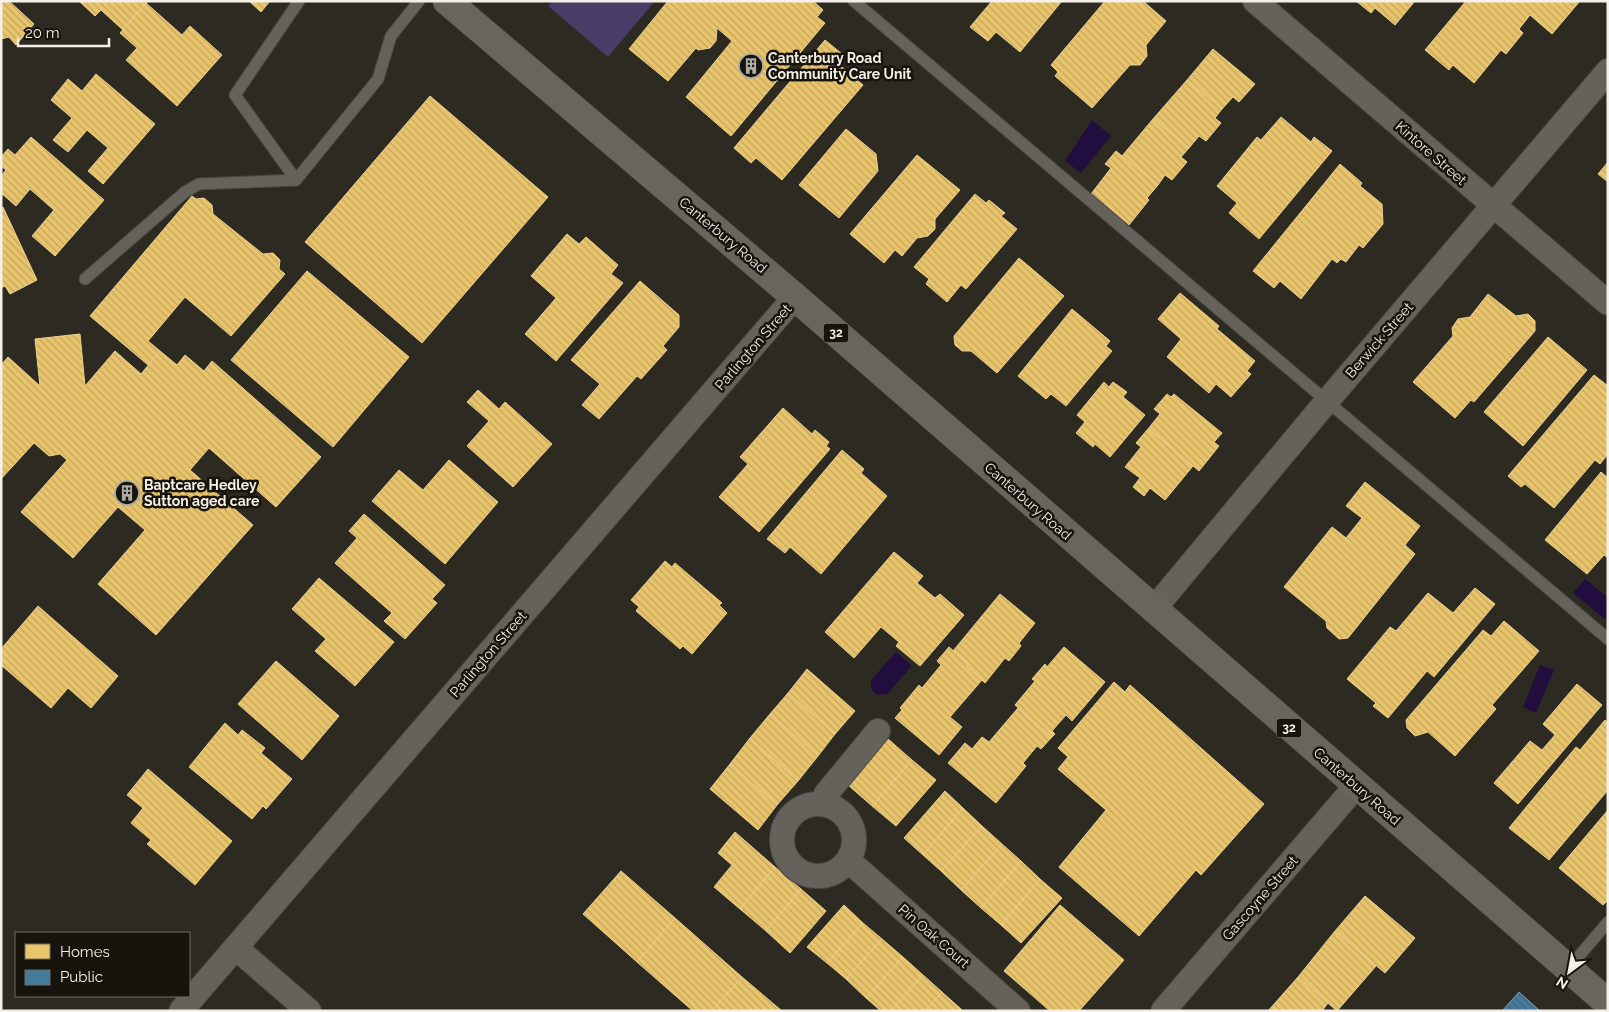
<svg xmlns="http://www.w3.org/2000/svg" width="1609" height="1012" font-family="Raleway,sans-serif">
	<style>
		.garden { fill: #493c66 }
		.water { fill: #210d3e }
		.homes { fill: url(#homes-back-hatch); stroke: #edd190 }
		.public { fill: url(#public-back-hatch); stroke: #7a9eb3 }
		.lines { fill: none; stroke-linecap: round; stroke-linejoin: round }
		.lane-casing { stroke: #4a4640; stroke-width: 13 }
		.street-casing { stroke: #4a4640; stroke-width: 26 }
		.primary-casing { stroke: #4a4640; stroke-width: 29 }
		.lane { stroke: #65625c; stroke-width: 11 }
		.street { stroke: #65625c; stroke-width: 24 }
		.primary { stroke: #69655a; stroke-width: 28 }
		.labels { text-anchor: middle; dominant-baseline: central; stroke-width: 5; stroke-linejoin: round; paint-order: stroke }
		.shield { fill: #17140e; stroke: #b2aea6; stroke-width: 1 }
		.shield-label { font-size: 12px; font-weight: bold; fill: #f5f0e7 }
		.poi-label { font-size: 14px; font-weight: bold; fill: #f5f0e7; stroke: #17140e; text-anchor: start }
		.street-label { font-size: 14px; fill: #f5f0e7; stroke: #17140e }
	</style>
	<defs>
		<pattern id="homes-back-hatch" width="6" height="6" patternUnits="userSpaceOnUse" patternTransform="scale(1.25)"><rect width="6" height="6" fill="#e9c46a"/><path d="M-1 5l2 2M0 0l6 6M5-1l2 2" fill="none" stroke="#c1a561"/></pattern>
		<pattern id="public-back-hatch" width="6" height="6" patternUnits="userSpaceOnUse" patternTransform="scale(1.25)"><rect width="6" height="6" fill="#457b9d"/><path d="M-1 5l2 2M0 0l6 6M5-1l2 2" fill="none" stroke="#476475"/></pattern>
	</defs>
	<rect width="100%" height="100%" fill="#2d2a22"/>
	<!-- garden -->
	<path class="garden" d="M552,1H655L608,57L548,6Z"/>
	<!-- water -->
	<g class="water">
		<path d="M1092,120L1111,136L1081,173L1065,161Z"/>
		<path d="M1585,579L1608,598V622L1573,593Z"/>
		<path d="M896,652L912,666L887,694L877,695L871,689V680Z"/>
		<path d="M1540,665L1554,670L1536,713L1523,707Z"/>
	</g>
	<!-- homes -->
	<g class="homes">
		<path d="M1,1H9L34,24L16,45L9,37L1,39Z"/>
		<path d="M79,1H148L123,30L101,10L95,16Z"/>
		<path d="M249,1H270L261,12Z"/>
		<path d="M668,1H813L823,10L817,17L825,23L731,136L686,97L732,41L717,28L716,41L710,48L698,50L696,48L668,81L629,49Z"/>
		<path d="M992,1H1062L1020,52L996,32L988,41L970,27Z"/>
		<path d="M1105,1H1143L1166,21L1146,45L1147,56L1140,65H1130L1092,108L1055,76L1058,72L1051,65Z"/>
		<path d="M1356,1H1415L1395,25L1375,8L1371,13Z"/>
		<path d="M1466,1H1580L1552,34L1530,15L1519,29L1523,33L1506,54L1501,50L1474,83L1453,65L1449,70L1425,50Z"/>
		<path d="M146,3L182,35L190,26L222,55L177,106L126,60L137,48L120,33Z"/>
		<path d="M825,40L842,54L836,62L863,85L782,180L756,158L751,163L734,148Z"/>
		<path d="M1213,49L1255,84L1239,102L1233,97L1222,109L1187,80Z"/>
		<path d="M96,74L155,124L103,184L88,171L108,148L87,130L68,152L53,140L72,118L51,100L68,79L82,91Z"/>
		<path d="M1187,80L1222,109L1215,118L1221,123L1206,141L1199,136L1189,148L1153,119Z"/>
		<path d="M430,96L548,197L422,343L305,242Z"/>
		<path d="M1281,117L1311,142L1314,137L1332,151L1259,239L1229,213L1237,203L1217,186L1257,137L1261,140Z"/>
		<path d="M1153,119L1189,148L1181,157L1187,162L1172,180L1165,175L1158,185L1122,156Z"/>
		<path d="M846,129L876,154L878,171L839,218L799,185Z"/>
		<path d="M31,137L104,200L55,256L32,236L54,210L30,189L16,206L1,193V176L6,170L1,166V157L8,149L15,155Z"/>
		<path d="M1116,151L1158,185L1147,198L1149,200L1129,225L1091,194L1111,168L1105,164Z"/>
		<path d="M917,155L960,190L935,219V229L928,236L917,238L902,256L895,250L884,263L850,234Z"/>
		<path d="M1608,162V182L1598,174Z"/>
		<path d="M1340,164L1362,183L1360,186L1382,204L1383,224L1363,248L1359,245L1346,262L1341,259L1337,263L1332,259L1301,299L1280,281L1274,288L1253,271Z"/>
		<path d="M975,194L986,203L989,200L1005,213L1001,216L1017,229L966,289L961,285L947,302L926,284L929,279L914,267Z"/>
		<path d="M192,196L196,199L204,198L212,205L213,214L263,254L273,253L280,260L279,269L285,274L231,336L185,297L148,341L160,351L148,365L90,316Z"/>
		<path d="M3,207L37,280L10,294L5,286L1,288V208Z"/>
		<path d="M567,234L579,244L586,237L618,265L611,274L623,283L556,361L525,334L556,298L531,276Z"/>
		<path d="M1019,258L1064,296L997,373L971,351H962L955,345L954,336Z"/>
		<path d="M307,271L409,357L333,447L231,360Z"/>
		<path d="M640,281L679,315V327L663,346L667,350L641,379L637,376L599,419L582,405L600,384L571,360Z"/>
		<path d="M1180,293L1219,326L1217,329L1255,361L1247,371L1251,374L1231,397L1216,384L1209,393L1167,357L1181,339L1158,319Z"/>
		<path d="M1488,294L1516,316L1528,314L1535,321V331L1474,402L1471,400L1455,418L1413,382L1453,336L1452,328L1458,319L1470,317Z"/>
		<path d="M1072,309L1110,341L1106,346L1112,351L1066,406L1051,394L1046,399L1018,376Z"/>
		<path d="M80,334L85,386L115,351L141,374L160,351L177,365L185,355L204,371L212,361L321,457L276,507L209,448L190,470L253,525L156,635L98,584L145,530L118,507L73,558L21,512L67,460L60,454L49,456L34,443L1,479V365L8,357L40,386L35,339Z"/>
		<path d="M1548,337L1587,370L1523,446L1484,412Z"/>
		<path d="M1594,375L1608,386V454L1600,464L1595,460L1554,508L1525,484L1521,487L1508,476Z"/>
		<path d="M1104,382L1109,387L1113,382L1127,392L1123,397L1145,415L1110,457L1095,444L1093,447L1076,433L1085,422L1077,415Z"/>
		<path d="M478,390L499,409L505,402L552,444L513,487L467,446L489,421L467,402Z"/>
		<path d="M1167,394L1171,397L1174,394L1222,433L1214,442L1219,446L1199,471L1148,429L1160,414L1154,409Z"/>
		<path d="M783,408L812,434L815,430L829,442L826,446L830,449L759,532L719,497L748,464L740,457Z"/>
		<path d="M1148,429L1193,466L1165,500L1150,488L1144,496L1133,487L1140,478L1125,467L1141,447L1136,443Z"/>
		<path d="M842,450L864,469L861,473L887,496L821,574L790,547L785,553L767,539Z"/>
		<path d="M449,460L498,502L445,564L372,501L399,470L423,490Z"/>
		<path d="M1601,472L1608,478V558L1604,555L1587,574L1545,540Z"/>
		<path d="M1365,482L1420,526L1405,545L1415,554L1348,638L1339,639L1327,628L1326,621L1284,587L1332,527L1346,538L1362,518L1346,506Z"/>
		<path d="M364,514L445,585L432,599L437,603L405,639L384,621L392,613L335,563L357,538L349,531Z"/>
		<path d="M894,552L923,576L917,583L935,598L940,594L964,615L920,666L896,646L899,642L881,627L854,658L825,632Z"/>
		<path d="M665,561L672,567L675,563L722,603L719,605L727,613L692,654L683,646L680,649L636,611L639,607L631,600Z"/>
		<path d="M319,578L394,642L355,686L315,651L326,639L292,609Z"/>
		<path d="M1475,588L1495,604L1434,677L1427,671L1388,718L1373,706L1376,703L1347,679L1390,627L1396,631L1428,593L1453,613Z"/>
		<path d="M1000,594L1035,623L1019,643L1021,646L1009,661L1005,658L985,683L967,667L969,664L953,651Z"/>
		<path d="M38,606L118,676L91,708L68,688L51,708L1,665V649Z"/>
		<path d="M1504,621L1539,651L1492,705L1496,709L1455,756L1428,732L1415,736L1407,728L1406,720L1483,630L1491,636Z"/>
		<path d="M949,647L969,664L967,667L982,680L950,717L962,727L939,755L895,718L902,710L900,708L919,685L922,688L941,665L937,661Z"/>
		<path d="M1064,647L1105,682L1072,721L1066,715L1052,731L1055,734L1052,737L1015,705L1035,681L1032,679L1045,664L1047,667Z"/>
		<path d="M276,661L339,716L302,760L238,704Z"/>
		<path d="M807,669L855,711L835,734L788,693Z"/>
		<path d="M1114,682L1125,692L1130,685L1264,804L1201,875L1196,870L1139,936L1059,867L1106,810L1058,769L1068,757L1058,748Z"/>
		<path d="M1577,684L1602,705L1518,804L1494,783L1530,741L1542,750L1555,735L1543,724Z"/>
		<path d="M788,693L835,734L818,756L770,714Z"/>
		<path d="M1018,708L1052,737L1041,749L1037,746L1023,763L1026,766L996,803L948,763L965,743L972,749L982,737L989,742Z"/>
		<path d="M770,714L818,756L798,781L750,738Z"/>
		<path d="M1605,720L1608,722V790L1549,860L1509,828L1576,747L1580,750Z"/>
		<path d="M225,723L238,735L242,730L265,748L261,753L292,779L266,809L263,806L252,819L189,767Z"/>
		<path d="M750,738L798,781L777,805L730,764Z"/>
		<path d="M887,738L912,760L872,806L848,785Z"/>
		<path d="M912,760L936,780L896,826L872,806Z"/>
		<path d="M730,764L777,805L758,830L710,789Z"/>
		<path d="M148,769L232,841L195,885L147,844L151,840L131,823L143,808L127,795Z"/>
		<path d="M945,791L963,808L923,855L904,838Z"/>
		<path d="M963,808L982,826L941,871L923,855Z"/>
		<path d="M1608,810V900L1603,905L1559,868Z"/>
		<path d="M982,826L1002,844L961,890L941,871Z"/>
		<path d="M735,832L775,867L740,909L714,887L732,865L718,853Z"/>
		<path d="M1002,844L1021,861L981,908L961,890Z"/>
		<path d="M1021,861L1040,879L1001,925L981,908Z"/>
		<path d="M775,867L801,889L766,931L740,909Z"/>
		<path d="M621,871L675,918L637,962L583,914Z"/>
		<path d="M1040,879L1062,898L1021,943L1001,925Z"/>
		<path d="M801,889L826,911L790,953L766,931Z"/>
		<path d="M1365,896L1415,938L1385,973L1335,931Z"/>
		<path d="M844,905L863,923L827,963L807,947Z"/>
		<path d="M1060,905L1124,960L1079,1011H1050L1004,971Z"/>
		<path d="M675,918L742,977L712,1011H693L637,962Z"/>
		<path d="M863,923L882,939L846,979L827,963Z"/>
		<path d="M1335,931L1376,966L1337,1011L1298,977Z"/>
		<path d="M882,939L903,957L866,998L846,979Z"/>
		<path d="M903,957L923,975L891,1011H881L866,998Z"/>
		<path d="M923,975L942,992L925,1011H891Z"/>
		<path d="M742,977L782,1011H712Z"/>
		<path d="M1298,977L1328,1003L1322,1011H1268Z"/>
		<path d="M942,992L962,1010L961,1011H925Z"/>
	</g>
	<!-- public -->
	<path class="public" d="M1519,992L1540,1011H1502Z"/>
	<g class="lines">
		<defs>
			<g id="lane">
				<path d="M854,1L1608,639"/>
				<path d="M296,180L235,95L299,1"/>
				<path d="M85,279L185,192L199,184L296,180L378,79L391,36L419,1"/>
				<path d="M1568,969L1608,922"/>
			</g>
			<g id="street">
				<path d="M1255,1L1608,303"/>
				<path d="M1153,610L1327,401L1608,71"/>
				<path d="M825,803L826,794L878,731"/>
				<circle cx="818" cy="840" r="36"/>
				<path d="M849,861L1018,1011"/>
				<path d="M236,948L309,1011"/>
				<path d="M181,1011L795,297"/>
				<path d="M1163,1011L1356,786"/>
			</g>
			<path id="primary" d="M447,1L795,297L1608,1003"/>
		</defs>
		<!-- lane casing -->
		<use href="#lane" class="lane-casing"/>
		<!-- street casing -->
		<use href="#street" class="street-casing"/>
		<!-- primary casing -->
		<use href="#primary" class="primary-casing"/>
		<!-- lane -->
		<use href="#lane" class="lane"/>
		<!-- street -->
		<use href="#street" class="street"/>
		<!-- primary -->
		<use href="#primary" class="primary"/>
	</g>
	<!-- icons -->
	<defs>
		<symbol id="building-ring" viewBox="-11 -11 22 22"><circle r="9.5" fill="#17140e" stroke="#afaba2" stroke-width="1.5"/><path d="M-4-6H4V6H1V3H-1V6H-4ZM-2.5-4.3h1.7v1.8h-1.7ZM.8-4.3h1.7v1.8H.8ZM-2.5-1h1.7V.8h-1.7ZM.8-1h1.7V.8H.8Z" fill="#afaba2"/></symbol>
	</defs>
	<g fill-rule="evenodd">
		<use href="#building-ring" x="737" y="52" width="28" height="28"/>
		<use href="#building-ring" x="113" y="479" width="28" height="28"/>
	</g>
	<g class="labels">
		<!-- shield labels -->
		<g class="shield">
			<rect x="823.5" y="323.5" width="25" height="19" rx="4"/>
			<rect x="1276.5" y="718.5" width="25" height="19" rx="4"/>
		</g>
		<g class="shield-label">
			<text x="836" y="333">32</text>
			<text x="1289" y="728">32</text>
		</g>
		<!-- poi labels -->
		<g class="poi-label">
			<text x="768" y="58">Canterbury Road<tspan x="768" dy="16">Community Care Unit</tspan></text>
			<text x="144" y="485">Baptcare Hedley<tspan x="144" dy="16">Sutton aged care</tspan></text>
		</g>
		<!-- street labels -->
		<g class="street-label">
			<text transform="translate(1431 153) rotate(41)">Kintore Street</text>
			<text transform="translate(723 235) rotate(40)">Canterbury Road</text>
			<text transform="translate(1379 340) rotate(-49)">Berwick Street</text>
			<text transform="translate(753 347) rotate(-49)">Parlington Street</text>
			<text transform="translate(1028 501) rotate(41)">Canterbury Road</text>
			<text transform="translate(488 654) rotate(-49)">Parlington Street</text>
			<text transform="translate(1357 786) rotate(41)">Canterbury Road</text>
			<text transform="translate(1260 898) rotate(-49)">Gascoyne Street</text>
			<text transform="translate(934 936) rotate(41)">Pin Oak Court</text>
		</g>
	</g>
	<!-- border -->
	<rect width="1609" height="1012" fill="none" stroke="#f5f0e7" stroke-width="5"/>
	<!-- legend -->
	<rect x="15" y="932" width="175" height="65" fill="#17140e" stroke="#706c65"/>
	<rect x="25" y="944" width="25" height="15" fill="#e9c46a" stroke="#706c65"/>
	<text x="60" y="957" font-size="15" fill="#f5f0e7">Homes</text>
	<rect x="25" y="970" width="25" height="15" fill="#457b9d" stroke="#706c65"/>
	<text x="60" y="982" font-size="15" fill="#f5f0e7">Public</text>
	<!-- north arrow -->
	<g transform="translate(1569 972) rotate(212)" stroke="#17140e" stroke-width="4" paint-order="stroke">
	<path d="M0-4L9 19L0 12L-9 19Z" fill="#f5f0e7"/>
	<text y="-8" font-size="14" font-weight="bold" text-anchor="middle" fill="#f5f0e7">N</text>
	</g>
	<!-- scale -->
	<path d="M18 38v8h91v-8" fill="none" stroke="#f5f0e7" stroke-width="2.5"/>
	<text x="25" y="38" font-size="15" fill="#f5f0e7" stroke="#17140e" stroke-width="4" paint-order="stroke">20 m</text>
</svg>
